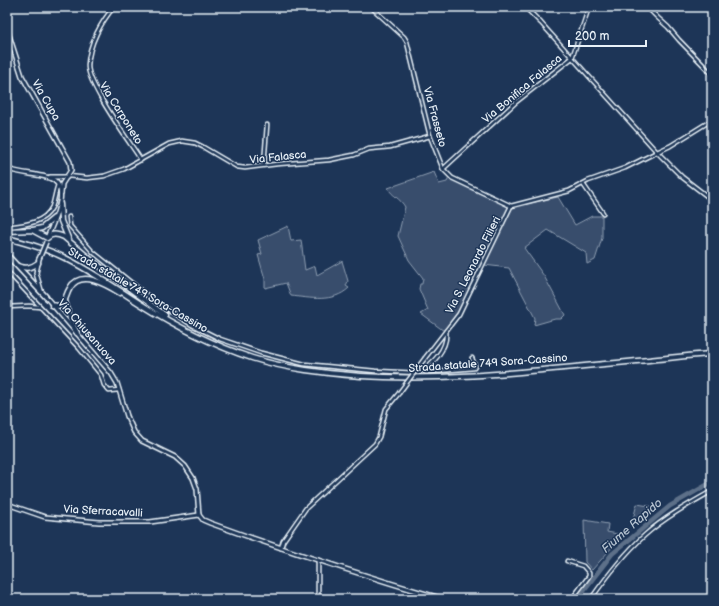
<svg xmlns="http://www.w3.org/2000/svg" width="719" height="606" font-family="'Balsamiq Sans',sans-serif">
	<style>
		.green { fill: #374d6c; stroke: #909fb2 }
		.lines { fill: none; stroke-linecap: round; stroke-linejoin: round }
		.river { stroke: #5d7089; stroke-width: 4.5 }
		.street-casing { stroke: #e8f1f8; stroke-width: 5.5 }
		.secondary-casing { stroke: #e8f1f8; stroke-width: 6 }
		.highway-casing { stroke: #e8f1f8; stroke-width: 7 }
		.street { stroke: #1d3557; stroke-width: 2.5 }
		.secondary { stroke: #1d3557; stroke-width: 3 }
		.highway { stroke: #1d3557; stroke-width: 4 }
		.street-bridge-casing { stroke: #e8f1f8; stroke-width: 5.5; stroke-linecap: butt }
		.secondary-bridge-casing { stroke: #e8f1f8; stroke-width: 6; stroke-linecap: butt }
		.street-bridge { stroke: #1d3557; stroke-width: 2.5 }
		.secondary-bridge { stroke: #1d3557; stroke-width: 3 }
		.labels { text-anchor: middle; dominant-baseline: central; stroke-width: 3; stroke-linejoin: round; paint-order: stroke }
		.street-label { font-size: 11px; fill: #e8f1f8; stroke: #1d3557 }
		.water-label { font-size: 12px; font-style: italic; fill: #b7c4d1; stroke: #1d3557 }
	</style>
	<rect width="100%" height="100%" fill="#1d3557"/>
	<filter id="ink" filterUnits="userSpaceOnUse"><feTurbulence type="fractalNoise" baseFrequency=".025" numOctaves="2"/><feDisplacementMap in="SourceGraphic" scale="8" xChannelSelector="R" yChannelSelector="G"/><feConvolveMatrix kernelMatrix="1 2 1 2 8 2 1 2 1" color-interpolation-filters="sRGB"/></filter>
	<g filter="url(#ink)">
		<!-- green -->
		<g class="green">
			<path d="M434,172L439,184L447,182L449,178L479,193L506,205L508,206L509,209L459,310L444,331L421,314L428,310L419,289L420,284H422L423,278L409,260L398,236L405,207C401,199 391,195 388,188Z"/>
			<path d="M558,197L575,225L592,216H602V238L595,260L587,264L586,253L548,230L524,248L544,276L565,315L561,319H555L534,325L535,318L509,268L484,265L512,207Z"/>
			<path d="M288,226L291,241L301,240L305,270L315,266L317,275L342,261L348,281L346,286L349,288C333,303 310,298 291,296L286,283L265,288V279L258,255L262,254L258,240Z"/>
			<path d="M637,504L655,507L639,520L633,519Z"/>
			<path d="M584,520L608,524L607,532L623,535L592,570L585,562Z"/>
		</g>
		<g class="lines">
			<!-- river -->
			<path class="river" d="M577,599L612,554L670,506L712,482"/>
			<defs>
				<g id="street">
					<path d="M114,7C101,22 89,44 88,65C87,84 129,141 141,160"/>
					<path d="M371,7L404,37L407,42L430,136L443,169L452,178L511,206"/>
					<path d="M525,7L541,23L657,152L670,146L712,120"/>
					<path d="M647,7L658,18L668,27L679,40L712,74"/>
					<path d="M264,165L267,125"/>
					<path d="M443,169L516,102L572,58L589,7"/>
					<path d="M68,176L87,178L104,176L124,169L169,144L182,141L195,143L203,147L237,167L245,168L277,164L329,160L354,155L369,149L390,147L430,136"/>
					<path d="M583,184L603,213"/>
					<path d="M69,217L70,226L93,252L154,301L192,325L220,339L261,353L304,364L375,371L418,373C433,364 448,349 446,331"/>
					<path d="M7,227C23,225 44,224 52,207C55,199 55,192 58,185"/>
					<path d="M7,271L79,348L101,375L104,385L109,391L119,390"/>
					<path d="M7,307L29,306L40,307"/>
					<path d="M425,358L459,314L511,206L569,191L588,181L625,168L657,152L682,177L712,200"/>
					<path d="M423,370L426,372L474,368L475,366L472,358"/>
					<path d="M281,548L283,541L306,508L375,444L379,437L386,409L399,393"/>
					<path d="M567,561L583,566L589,573V576L572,599"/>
					<path d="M318,599V560"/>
					<path d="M591,599C607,576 624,554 645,535C664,518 689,504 712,491"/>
				</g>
				<g id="secondary">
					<path d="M7,29L22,76L70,162L71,170L62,184L61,194"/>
					<path d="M7,169C20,173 33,174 46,177C75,183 53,222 47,238"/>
					<path d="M50,177H67"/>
					<path d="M39,259L36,273L41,290"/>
					<path d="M45,296L111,373L117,383L127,416L134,432L142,441L175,457L185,466L193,478L197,489L199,515L203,520L210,523C287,551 365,576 443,599"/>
					<path d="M7,504L45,517L99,522H150L199,515"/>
				</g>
				<g id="highway">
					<path d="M60,204L61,221L68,238"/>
					<path d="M33,230L42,228L54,218"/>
					<path d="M7,231L32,230L47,238C52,233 57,234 64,237L90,259L165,315"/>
					<path d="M7,238C26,243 45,248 63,257C90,270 114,287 139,303C174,325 212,345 252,358C287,369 324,373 361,376C457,382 554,368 649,360C670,358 691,355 712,354"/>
					<path d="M7,255L46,297"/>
					<path d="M18,266C26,269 31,268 38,263"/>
					<path d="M65,301L70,319L77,333"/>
					<path d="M52,305L58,306L62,305C66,300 66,294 70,288C81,269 107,285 120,293"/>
				</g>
			</defs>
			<!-- street casing -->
			<use href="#street" class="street-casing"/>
			<!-- secondary casing -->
			<use href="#secondary" class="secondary-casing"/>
			<!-- highway casing -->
			<use href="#highway" class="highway-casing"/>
			<!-- street -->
			<use href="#street" class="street"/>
			<!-- secondary -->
			<use href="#secondary" class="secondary"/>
			<!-- highway -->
			<use href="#highway" class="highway"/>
			<defs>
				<path id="street-bridge" d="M399,393L425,358"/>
				<path id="secondary-bridge" d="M39,259L46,242"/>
			</defs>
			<!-- street-bridge casing -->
			<use href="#street-bridge" class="street-bridge-casing"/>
			<!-- secondary-bridge casing -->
			<use href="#secondary-bridge" class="secondary-bridge-casing"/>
			<!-- street-bridge -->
			<use href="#street-bridge" class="street-bridge"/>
			<!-- secondary-bridge -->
			<use href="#secondary-bridge" class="secondary-bridge"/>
		</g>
	</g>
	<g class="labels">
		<!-- street labels -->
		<g class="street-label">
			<text transform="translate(522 89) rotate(-40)">Via Bonifica Falasca</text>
			<text transform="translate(46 100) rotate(60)">Via Cupa</text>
			<text transform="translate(121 113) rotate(58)">Via Carponeto</text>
			<text transform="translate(435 117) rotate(75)">Via Frasseto</text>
			<text transform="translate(278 157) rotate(-6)">Via Falasca</text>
			<text transform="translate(473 265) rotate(-63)">Via S. Leonardo Filieri</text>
			<text transform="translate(138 290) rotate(30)">Strada statale 749 Sora-Cassino</text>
			<text transform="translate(87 332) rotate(49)">Via Chiusanuova</text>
			<text transform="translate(488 363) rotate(-4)">Strada statale 749 Sora-Cassino</text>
			<text transform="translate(103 511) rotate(3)">Via Sferracavalli</text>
		</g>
		<!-- water labels -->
		<g class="water-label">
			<text transform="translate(632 526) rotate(-41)">Fiume Rapido</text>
		</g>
	</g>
	<!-- margin -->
	<rect width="719" height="606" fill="none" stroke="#1d3557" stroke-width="24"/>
	<rect x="12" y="12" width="695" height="582" fill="none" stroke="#e8f1f8" stroke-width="1.5" filter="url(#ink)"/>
	<!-- scale -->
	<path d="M569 40v6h77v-6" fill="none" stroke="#e8f1f8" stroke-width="2"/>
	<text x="575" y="40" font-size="12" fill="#e8f1f8" stroke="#1d3557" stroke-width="3" paint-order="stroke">200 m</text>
</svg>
